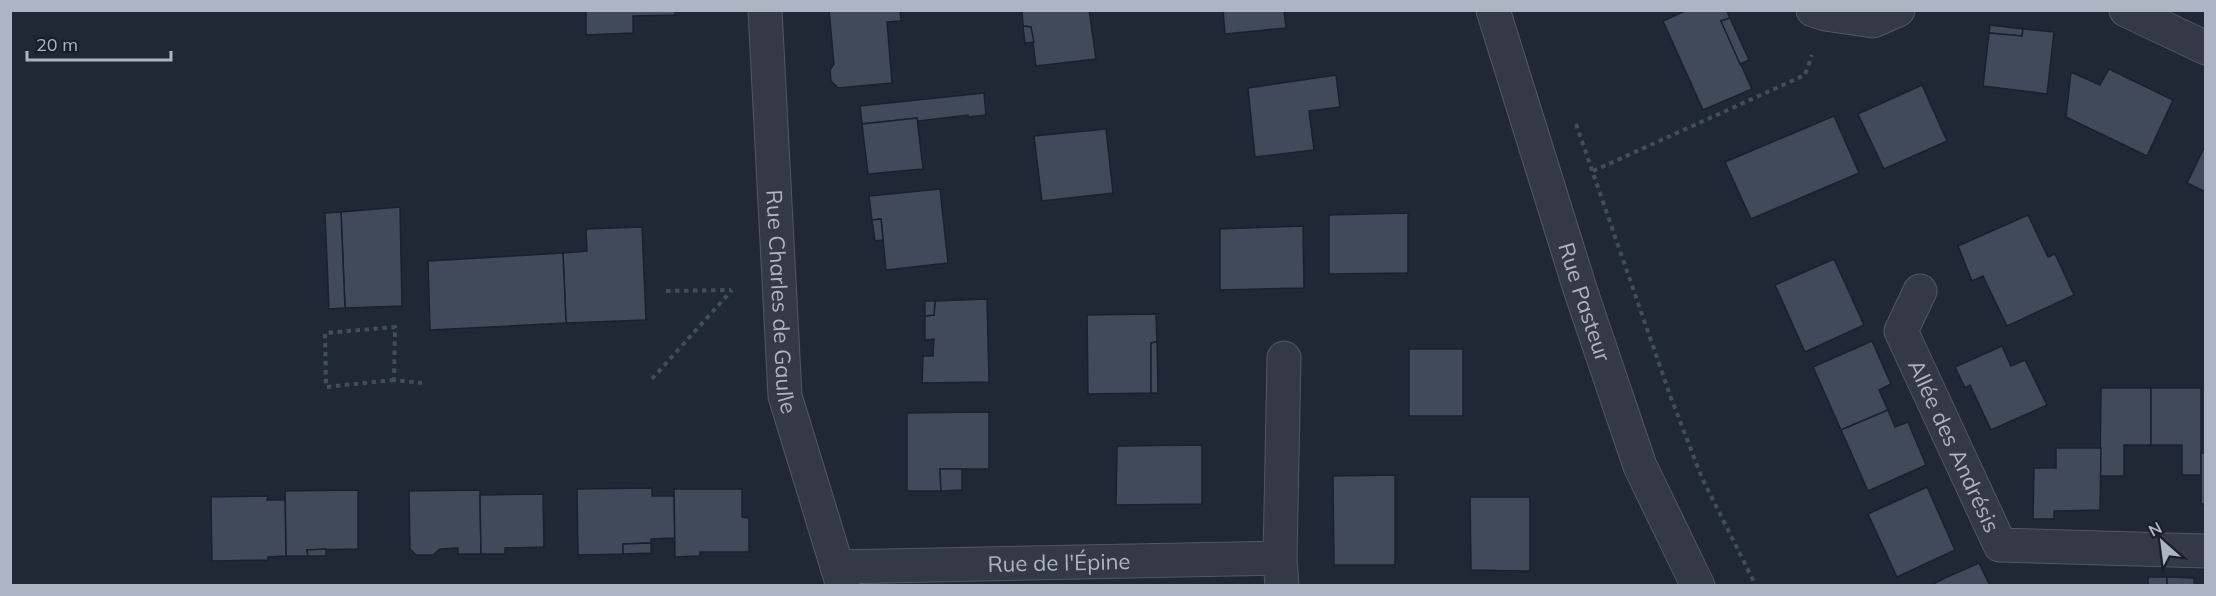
<svg xmlns="http://www.w3.org/2000/svg" width="2216" height="596" font-family="Mulish,sans-serif">
	<style>
		.building { fill: #414a5a; stroke: #1b212c; stroke-width: 1.5 }
		.lines { fill: none; stroke-linecap: round; stroke-linejoin: round }
		.minor-casing { stroke: #515764; stroke-width: 35 }
		.path { stroke: #3f5054; stroke-width: 4; stroke-dasharray: 4.5 4.5; stroke-linecap: butt }
		.minor { stroke: #333a46; stroke-width: 33 }
		.labels { text-anchor: middle; dominant-baseline: central; stroke-width: 5; stroke-linejoin: round; paint-order: stroke }
		.street-label { font-size: 22px; fill: #adb4c3; stroke: #191f2a }
	</style>
	<rect width="100%" height="100%" fill="#202835"/>
	<!-- building -->
	<g class="building">
		<path d="M586,10H675V15L633,16V33L586,35Z"/>
		<path d="M829,10H900L901,21L887,22L892,83L838,88L831,81L830,70L834,64Z"/>
		<path d="M1022,10H1089L1096,59L1036,66L1031,27L1023,26Z"/>
		<path d="M1223,10H1284L1286,28L1225,34Z"/>
		<path d="M1687,10H1726L1730,18L1721,21L1752,89L1703,110L1663,21Z"/>
		<path d="M1730,18L1749,60L1740,64L1721,21Z"/>
		<path d="M1990,25L2023,29L2022,36L1989,33Z"/>
		<path d="M1023,26L1031,27L1034,42L1025,43Z"/>
		<path d="M2023,29L2054,32L2047,94L1983,86L1989,33L2022,36Z"/>
		<path d="M2109,69L2173,100L2147,156L2066,117L2071,72L2100,85Z"/>
		<path d="M1336,75L1340,107L1309,111L1314,150L1255,157L1248,88Z"/>
		<path d="M1922,85L1947,141L1884,169L1858,114Z"/>
		<path d="M984,93L986,115L968,117V115L918,121L917,118L862,124L860,106Z"/>
		<path d="M1834,116L1859,173L1751,219L1725,162Z"/>
		<path d="M917,118L923,169L868,174L862,124Z"/>
		<path d="M1106,129L1113,193L1042,201L1034,136Z"/>
		<path d="M2206,144V192L2187,183Z"/>
		<path d="M940,189L948,263L886,270L881,219L872,220L869,196Z"/>
		<path d="M400,207L402,306L345,308L341,212Z"/>
		<path d="M341,212L345,308L329,309L325,213Z"/>
		<path d="M1408,213V273L1329,274V215Z"/>
		<path d="M2028,215L2048,257L2055,254L2074,295L2007,326L1983,276L1972,281L1958,246Z"/>
		<path d="M881,219L883,240L875,241L872,220Z"/>
		<path d="M1303,226L1304,288L1220,290V229Z"/>
		<path d="M642,227L646,320L566,323L563,253L587,251L586,229Z"/>
		<path d="M563,253L566,323L430,330L428,261Z"/>
		<path d="M1834,259L1864,325L1805,352L1775,285Z"/>
		<path d="M987,299L989,382L922,383L923,356H933L934,339L925,340V316L934,315L935,301Z"/>
		<path d="M925,301H935L934,315L925,316Z"/>
		<path d="M1156,314L1157,342L1151,343V393L1088,394L1087,315Z"/>
		<path d="M1872,341L1891,384L1879,390L1888,410L1841,430L1813,367Z"/>
		<path d="M1157,342L1158,393H1151V343Z"/>
		<path d="M2002,346L2011,366L2025,360L2047,405L1991,430L1970,385L1965,388L1955,367Z"/>
		<rect x="1409" y="349" width="54" height="67"/>
		<path d="M2101,388H2151V445H2124V476H2100Z"/>
		<path d="M2151,388H2201V475H2182V445H2151Z"/>
		<path d="M1888,410L1895,427L1908,422L1926,465L1868,491L1841,430Z"/>
		<path d="M989,412V469H940L941,491H907V413Z"/>
		<path d="M1202,445V504L1116,505L1117,446Z"/>
		<path d="M2056,448H2101L2100,510L2054,511V519H2033L2034,468H2056Z"/>
		<rect x="2201" y="453" width="5" height="51"/>
		<path d="M940,469H962V490L941,491Z"/>
		<path d="M1395,475V565H1334L1333,476Z"/>
		<path d="M1927,487L1955,550L1897,577L1868,514Z"/>
		<path d="M652,488V496H674L675,538L651,539V543L623,544V554L578,555L577,489Z"/>
		<path d="M674,489H742V517L749,518V552H700V556L675,557Z"/>
		<path d="M358,490V549L307,550L308,556H286L285,491Z"/>
		<path d="M480,490L481,554H458V548L440,549L433,555H416L410,549L409,491Z"/>
		<path d="M543,494L544,547L505,548V554H481L480,495Z"/>
		<path d="M268,496L267,500H285L286,556L268,557V560L212,561L211,497Z"/>
		<path d="M1470,497H1530V571L1471,570Z"/>
		<path d="M651,543V553L623,554V544Z"/>
		<path d="M326,549V556H308L307,550Z"/>
		<path d="M1979,563L1990,586H1929L1947,577Z"/>
		<path d="M2148,577H2167V586H2099L2148,585Z"/>
		<path d="M2167,577L2194,578V586H2167Z"/>
	</g>
	<g class="lines">
		<defs>
			<g id="minor">
				<path id="s1" d="M765,10L785,396L843,586"/>
				<path id="s2" d="M1493,10L1581,292L1640,466L1698,586"/>
				<path d="M1813,10L1825,14L1873,21L1898,10"/>
				<path d="M2126,10L2206,48"/>
				<path id="s3" d="M1920,291L1901,331L2000,545L2206,551"/>
				<path d="M1280,558L1284,358"/>
				<path id="s4" d="M837,567L1280,558L1282,586"/>
			</g>
		</defs>
		<!-- minor casing -->
		<use href="#minor" class="minor-casing"/>
		<!-- path -->
		<g class="path">
			<path d="M1576,124L1671,398L1702,478L1756,586"/>
			<path d="M1593,171L1805,75L1812,55"/>
			<path d="M666,291L731,290"/>
			<path d="M652,379L732,290"/>
			<path d="M394,380L326,387L325,333L395,327L394,380L422,383"/>
		</g>
		<!-- minor -->
		<use href="#minor" class="minor"/>
	</g>
	<g class="labels">
		<!-- street labels -->
		<g class="street-label">
			<text stroke="none"><textPath href="#s1" startOffset="292">Rue Charles de Gaulle</textPath></text>
			<text stroke="none"><textPath href="#s2" startOffset="306">Rue Pasteur</textPath></text>
			<text stroke="none"><textPath href="#s3" startOffset="171">Allée des Andrésis</textPath></text>
			<text stroke="none"><textPath href="#s4" startOffset="222">Rue de l'Épine</textPath></text>
		</g>
	</g>
	<!-- border -->
	<rect width="2216" height="596" fill="none" stroke="#adb4c3" stroke-width="24"/>
	<!-- north arrow -->
	<g transform="translate(2162 542) rotate(332)" stroke="#191f2a" stroke-width="4.5" paint-order="stroke">
	<path d="M0-4.5L10 22L0 15L-10 22Z" fill="#adb4c3"/>
	<text y="-9" font-size="16" font-weight="bold" text-anchor="middle" fill="#adb4c3">N</text>
	</g>
	<!-- scale -->
	<path d="M27 51v9h144v-9" fill="none" stroke="#adb4c3" stroke-width="3"/>
	<text x="36" y="51" font-size="18" fill="#adb4c3" stroke="#191f2a" stroke-width="4.5" paint-order="stroke">20 m</text>
</svg>
